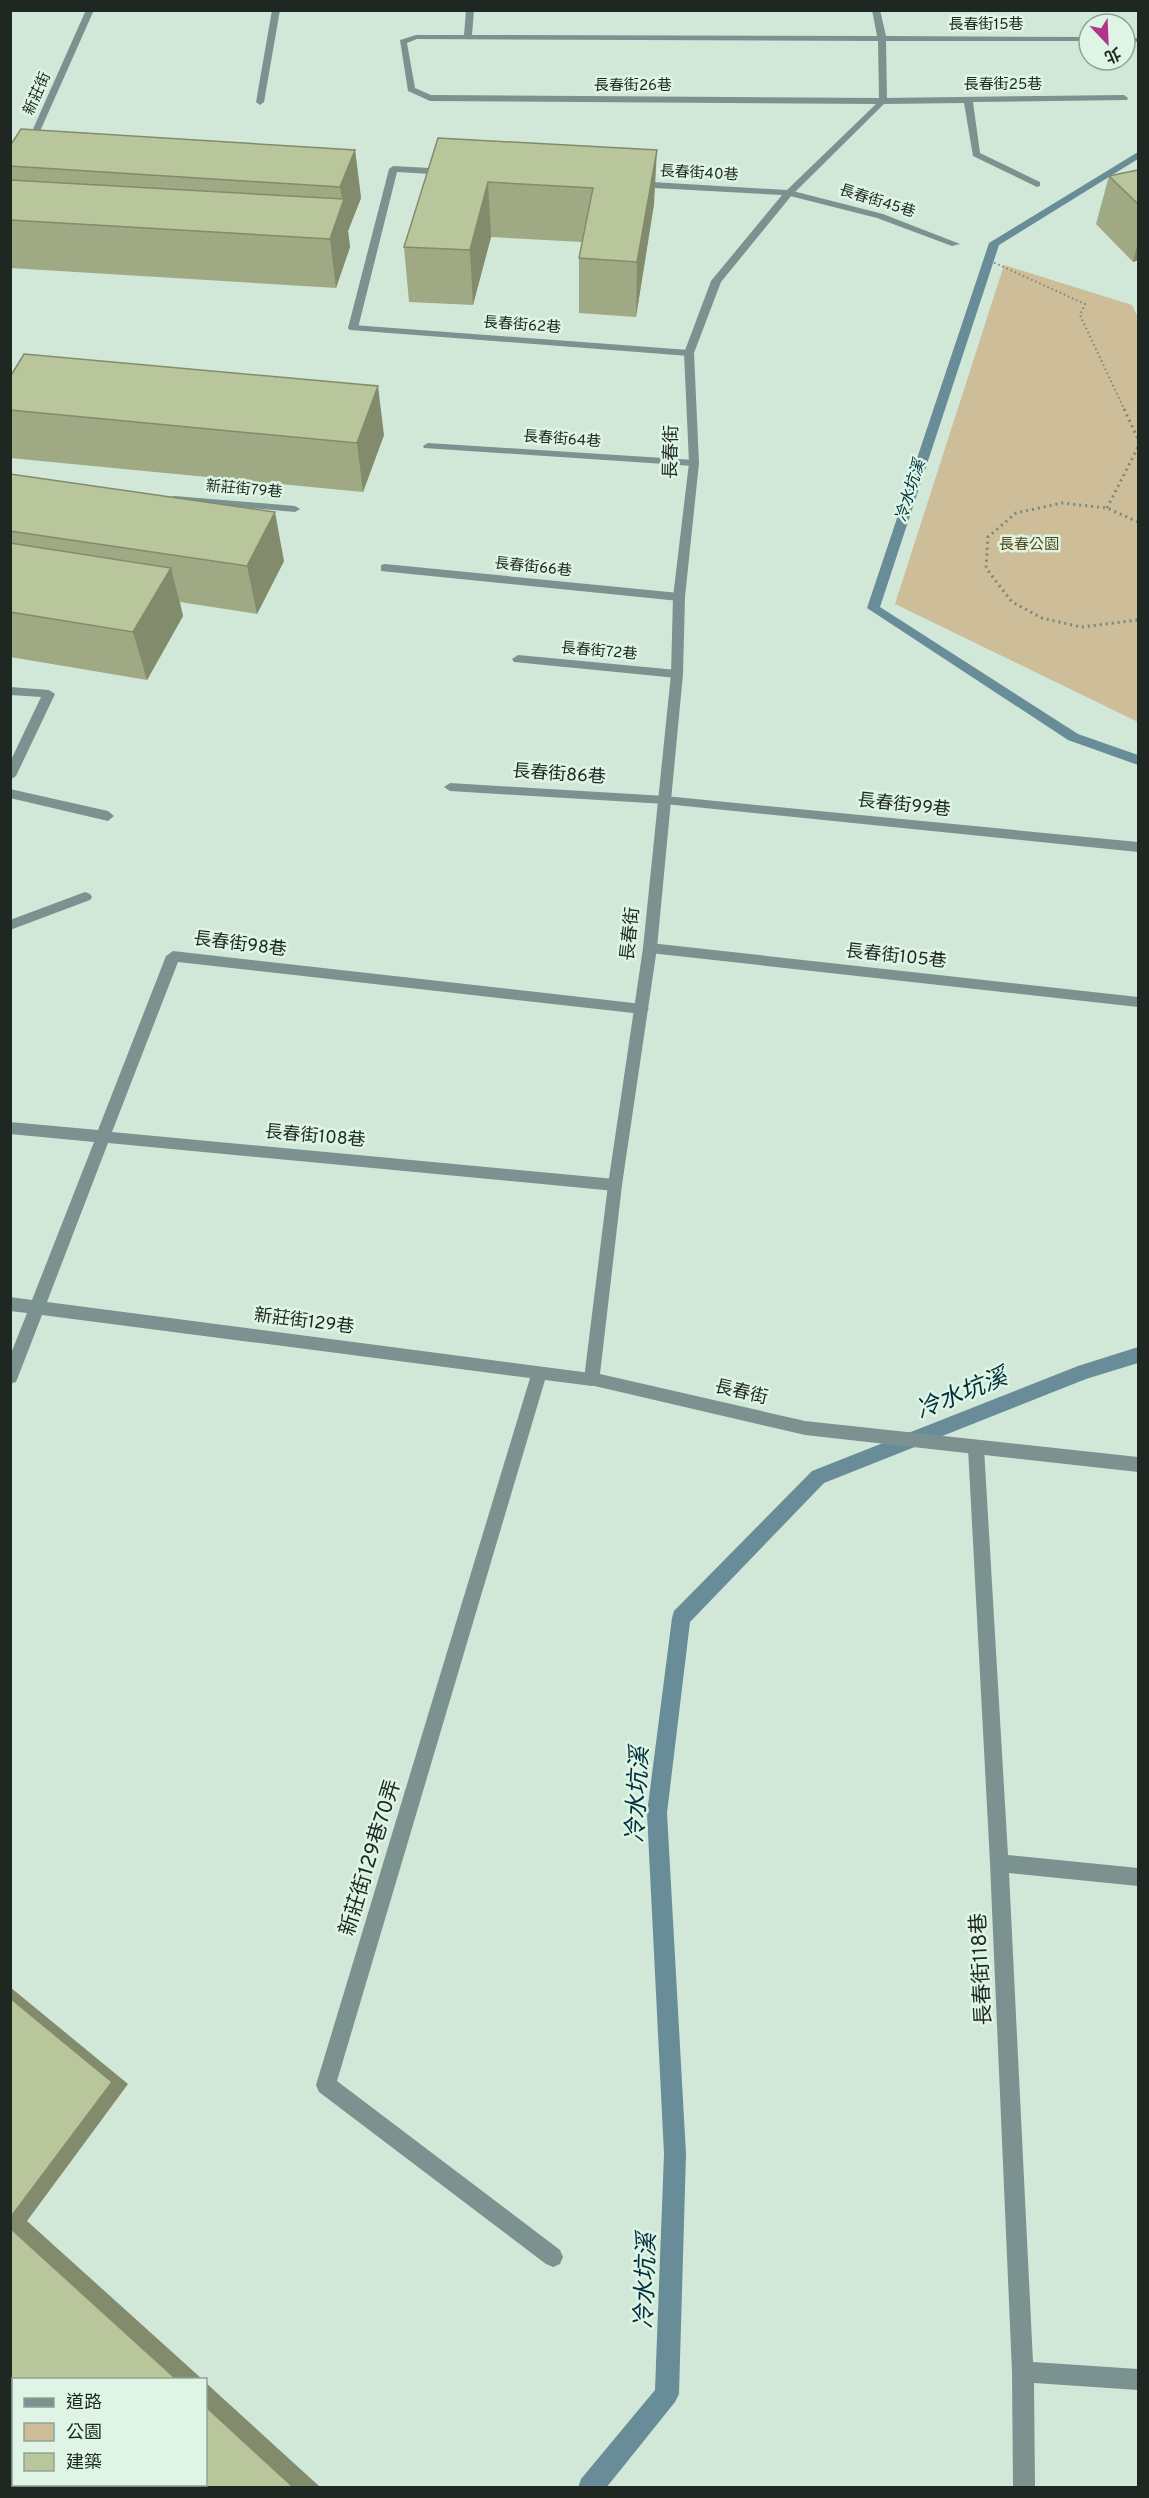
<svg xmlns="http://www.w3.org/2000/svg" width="1149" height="2498" font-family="Overpass,'Noto Sans TC',sans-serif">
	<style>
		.green { fill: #cdbd99 }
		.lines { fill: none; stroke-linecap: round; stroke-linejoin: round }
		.stream { fill: #688d99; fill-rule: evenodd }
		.path-far1 { stroke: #79897e; stroke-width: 2; stroke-dasharray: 1.5 3; stroke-linecap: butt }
		.path { stroke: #79897e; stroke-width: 3; stroke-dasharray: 2 4; stroke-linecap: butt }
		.lane { fill: #7b9290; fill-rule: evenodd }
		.street { fill: #7b9290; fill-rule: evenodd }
		.wall { fill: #9faa85 }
		.shaded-wall { fill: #828b6c }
		.building { fill: #b9c69b; stroke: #828b6c; stroke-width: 1.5 }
		.labels { text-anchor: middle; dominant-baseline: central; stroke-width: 5; stroke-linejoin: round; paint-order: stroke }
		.far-street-label { font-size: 15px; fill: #1e2721; stroke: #def5e5 }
		.far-park-label { font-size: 15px; fill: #5a4614; stroke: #def5e5 }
		.far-water-label { font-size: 16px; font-style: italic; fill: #002e3d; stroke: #def5e5 }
		.street-label { font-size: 18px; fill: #1e2721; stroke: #def5e5 }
		.near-street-label { font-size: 21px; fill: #1e2721; stroke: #def5e5 }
		.near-water-label { font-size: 24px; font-style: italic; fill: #002e3d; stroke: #def5e5 }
	</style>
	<rect width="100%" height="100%" fill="#d1e8d8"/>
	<!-- green -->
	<path class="green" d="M1004,265L1132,305L1138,317V722L895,604Z"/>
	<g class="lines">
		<!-- stream -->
		<g class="stream">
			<path d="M1138,152V159L999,245L880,607L1078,734L1138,755V765L1068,740L867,608L989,243Z"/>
			<path d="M1138,1347V1363L1086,1379L824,1483L690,1622L667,1813L686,2154L679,2394L675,2402L606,2488H578L581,2479L655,2390L664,2154L647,1813L672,1618L674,1611L812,1471L1078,1366Z"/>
		</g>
		<!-- path-far1 -->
		<path class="path-far1" d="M986,259L1085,304L1080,315L1125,411"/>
		<!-- path -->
		<g class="path">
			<path d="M1124,409L1138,439"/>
			<path d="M1107,508L1138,447"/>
			<path d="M1138,522L1107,508L1062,503L1016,513L988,537L986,568L1012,602L1042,618L1081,627L1138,620"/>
		</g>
		<!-- lane -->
		<g class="lane">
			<path d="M1124,95L1128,98L1127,100L973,102L980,153L1040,182V186L1037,187L973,156L964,103L883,104L879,101L883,98Z"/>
			<path d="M789,190L883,214L960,244L952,246L877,218L786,195L784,193Z"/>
			<path d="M353,325L689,350L694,353L689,356L350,330L348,328Z"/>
			<path d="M428,443L694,460L699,463L694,466L424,448L423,446Z"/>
			<path d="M175,496L295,506L300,509L295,512L171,501V497Z"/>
			<path d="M385,564L679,593L685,597L679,601L381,571V565Z"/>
			<path d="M518,655L677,670L683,674L677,678L514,662L512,659Z"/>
			<path d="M10,687L49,690L55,694L16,776L10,780V762L41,697L10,695Z"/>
			<path d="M450,783L665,796L1138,842V852L665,804L450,791L444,787Z"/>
			<path d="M10,789L108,811L114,816L108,821L10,798Z"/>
			<path d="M85,892L90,894L92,897L90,900L10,930V920Z"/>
			<path d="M650,943L1138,997V1007L650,953L643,948Z"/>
			<path d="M173,951L642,1004L649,1009L642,1014L178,962L112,1132L615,1179L620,1181L622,1185L620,1189L615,1191L108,1143L47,1302L598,1374L600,1379L598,1384L592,1386L545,1380L337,2081L560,2250L563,2257L560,2264L553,2267L546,2264L319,2092L316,2085L530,1378L42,1315L18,1377L16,1382L10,1384V1356L27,1313L10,1311V1297L32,1300L94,1142L10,1134V1122L98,1130L166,956Z"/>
			<path d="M976,1440L982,1443L984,1448L1008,1855L1138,1868V1886L1009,1873L1033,2362L1138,2369V2390L1034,2383L1035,2488H1013L1012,2372L990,1863L968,1448L970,1443Z"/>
			<path d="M10,2447L14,2449V2472L10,2470Z"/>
			<path d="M25,2484H49L50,2488H26Z"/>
		</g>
		<!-- street -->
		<g class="street">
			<path d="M86,10H94L33,147L26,149L25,147Z"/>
			<path d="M272,10H280L264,102L260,105L256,102Z"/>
			<path d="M466,10H474L472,35L877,36L872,10H880L886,36L1089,37V41H886L887,101L792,195L721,282L694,353L699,463L685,597L683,674L657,948L622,1185L600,1374L805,1421L1138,1457V1472L805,1435L586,1384L584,1379L608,1185L643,948L671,674L673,597L689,463L684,353L711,281L782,195L636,187L631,184L636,181L787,190L876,104L430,101L408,91L400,40L416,35H464ZM417,39L878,41L879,98L431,95L415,88L407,43Z"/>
			<rect x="1125" y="38" width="13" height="4"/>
			<path d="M393,166L448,169L452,172L448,175L397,172L358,328L350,330L348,328L389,169Z"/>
		</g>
	</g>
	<!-- wall -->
	<g class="wall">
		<path d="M438,138L654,204L636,317L579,313V258L582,242L491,237L473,305L409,302L404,247Z"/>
		<path d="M10,146L355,150L361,198L348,231L350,247L336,288L10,268Z"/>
		<path d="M1138,170V260L1133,262L1096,224L1109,176Z"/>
		<path d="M10,377L384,435L363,492L10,458Z"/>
		<path d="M10,474L284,561L257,614L180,602L183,616L147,680L10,657Z"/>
	</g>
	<!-- shaded-wall -->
	<g class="shaded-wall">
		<path d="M355,150L361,198L348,231L350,247L336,288L330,239L343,204L340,187Z"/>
		<path d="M657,150L654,204L636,317L637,262Z"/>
		<path d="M488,182L491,237L473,305L470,250Z"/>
		<path d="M1138,242V260L1133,262Z"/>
		<path d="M378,386L384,435L363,492L357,443Z"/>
		<path d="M275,512L284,561L257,614L247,566Z"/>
		<path d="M171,568L183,616L147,680L133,632Z"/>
		<path d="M10,1987L128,2084L27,2221L202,2379H176L10,2228Z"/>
		<path d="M206,2383L320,2487H293L206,2407Z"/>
	</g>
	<!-- building -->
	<g class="building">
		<path d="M21,129L355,150L340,187L10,166V146Z"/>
		<path d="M438,138L657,150L637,262L579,258L593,188L488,182L470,250L404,247Z"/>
		<path d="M1138,170V204L1109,176Z"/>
		<path d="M10,180L344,199L330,239L10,220Z"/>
		<path d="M24,354L378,386L357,443L10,410V377Z"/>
		<path d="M10,474L275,512L247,566L10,531Z"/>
		<path d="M10,543L171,568L133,632L10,612Z"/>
		<path d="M10,1998L112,2082L10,2218Z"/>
		<path d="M10,2228L176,2379H14V2383L10,2381Z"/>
		<path d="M206,2407L293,2487H133L129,2484H206Z"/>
	</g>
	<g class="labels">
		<!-- far-street labels -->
		<g class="far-street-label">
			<text x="986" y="25">長春街15巷</text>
			<text x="1003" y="85">長春街25巷</text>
			<text x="633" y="86">長春街26巷</text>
			<text transform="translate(38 94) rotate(-66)">新莊街</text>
			<text transform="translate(699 174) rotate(3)">長春街40巷</text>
			<text transform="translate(877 202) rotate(17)">長春街45巷</text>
			<text transform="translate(522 326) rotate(4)">長春街62巷</text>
			<text transform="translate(562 440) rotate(4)">長春街64巷</text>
			<text transform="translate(244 490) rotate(5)">新莊街79巷</text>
			<text transform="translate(533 568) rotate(6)">長春街66巷</text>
			<text transform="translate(599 652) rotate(5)">長春街72巷</text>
		</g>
		<!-- far-park labels -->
		<g class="far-park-label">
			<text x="1029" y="545">長春公園</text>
		</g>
		<!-- far-water labels -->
		<g class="far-water-label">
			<text transform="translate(911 491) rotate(-72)">冷水坑溪</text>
		</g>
		<!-- street labels -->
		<g class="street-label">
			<text transform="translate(672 452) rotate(-89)">長春街</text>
			<text transform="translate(559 775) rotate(4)">長春街86巷</text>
			<text transform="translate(904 806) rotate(6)">長春街99巷</text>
			<text transform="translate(631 934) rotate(-84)">長春街</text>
			<text transform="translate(240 945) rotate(7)">長春街98巷</text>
			<text transform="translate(896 957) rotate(6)">長春街105巷</text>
			<text transform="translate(315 1137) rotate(5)">長春街108巷</text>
			<text transform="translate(304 1322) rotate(7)">新莊街129巷</text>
			<text transform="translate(741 1393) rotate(13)">長春街</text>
		</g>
		<!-- near-street labels -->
		<g class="near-street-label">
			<text transform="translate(371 1858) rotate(-73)">新莊街129巷70弄</text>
			<text transform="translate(982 1969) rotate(-93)">長春街118巷</text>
		</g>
		<!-- near-water labels -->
		<g class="near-water-label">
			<text transform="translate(962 1395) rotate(-22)">冷水坑溪</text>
			<text transform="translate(639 1795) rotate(-87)">冷水坑溪</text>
			<text transform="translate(647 2281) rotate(-88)">冷水坑溪</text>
		</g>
	</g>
	<!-- border -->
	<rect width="1149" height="2498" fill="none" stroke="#1e2721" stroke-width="24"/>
	<!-- legend -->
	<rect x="12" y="2378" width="195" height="108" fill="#def5e5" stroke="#91a397" stroke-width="1.5"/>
	<rect x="24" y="2398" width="30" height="9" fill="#7b9290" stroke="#91a397" stroke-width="1.5"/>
	<text x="66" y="2408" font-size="18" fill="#1e2721">道路</text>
	<rect x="24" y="2423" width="30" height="18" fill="#cdbd99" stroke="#91a397" stroke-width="1.5"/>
	<text x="66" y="2438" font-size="18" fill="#1e2721">公園</text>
	<rect x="24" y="2453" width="30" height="18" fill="#b9c69b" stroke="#91a397" stroke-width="1.5"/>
	<text x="66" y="2468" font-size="18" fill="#1e2721">建築</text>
	<!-- north arrow -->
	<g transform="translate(1107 42) rotate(157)"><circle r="28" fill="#def5e5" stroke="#91a397" stroke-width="1.5"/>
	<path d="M0-4.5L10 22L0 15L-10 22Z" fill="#b13689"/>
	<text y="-9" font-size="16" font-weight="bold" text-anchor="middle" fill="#1e2721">北</text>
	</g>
</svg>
